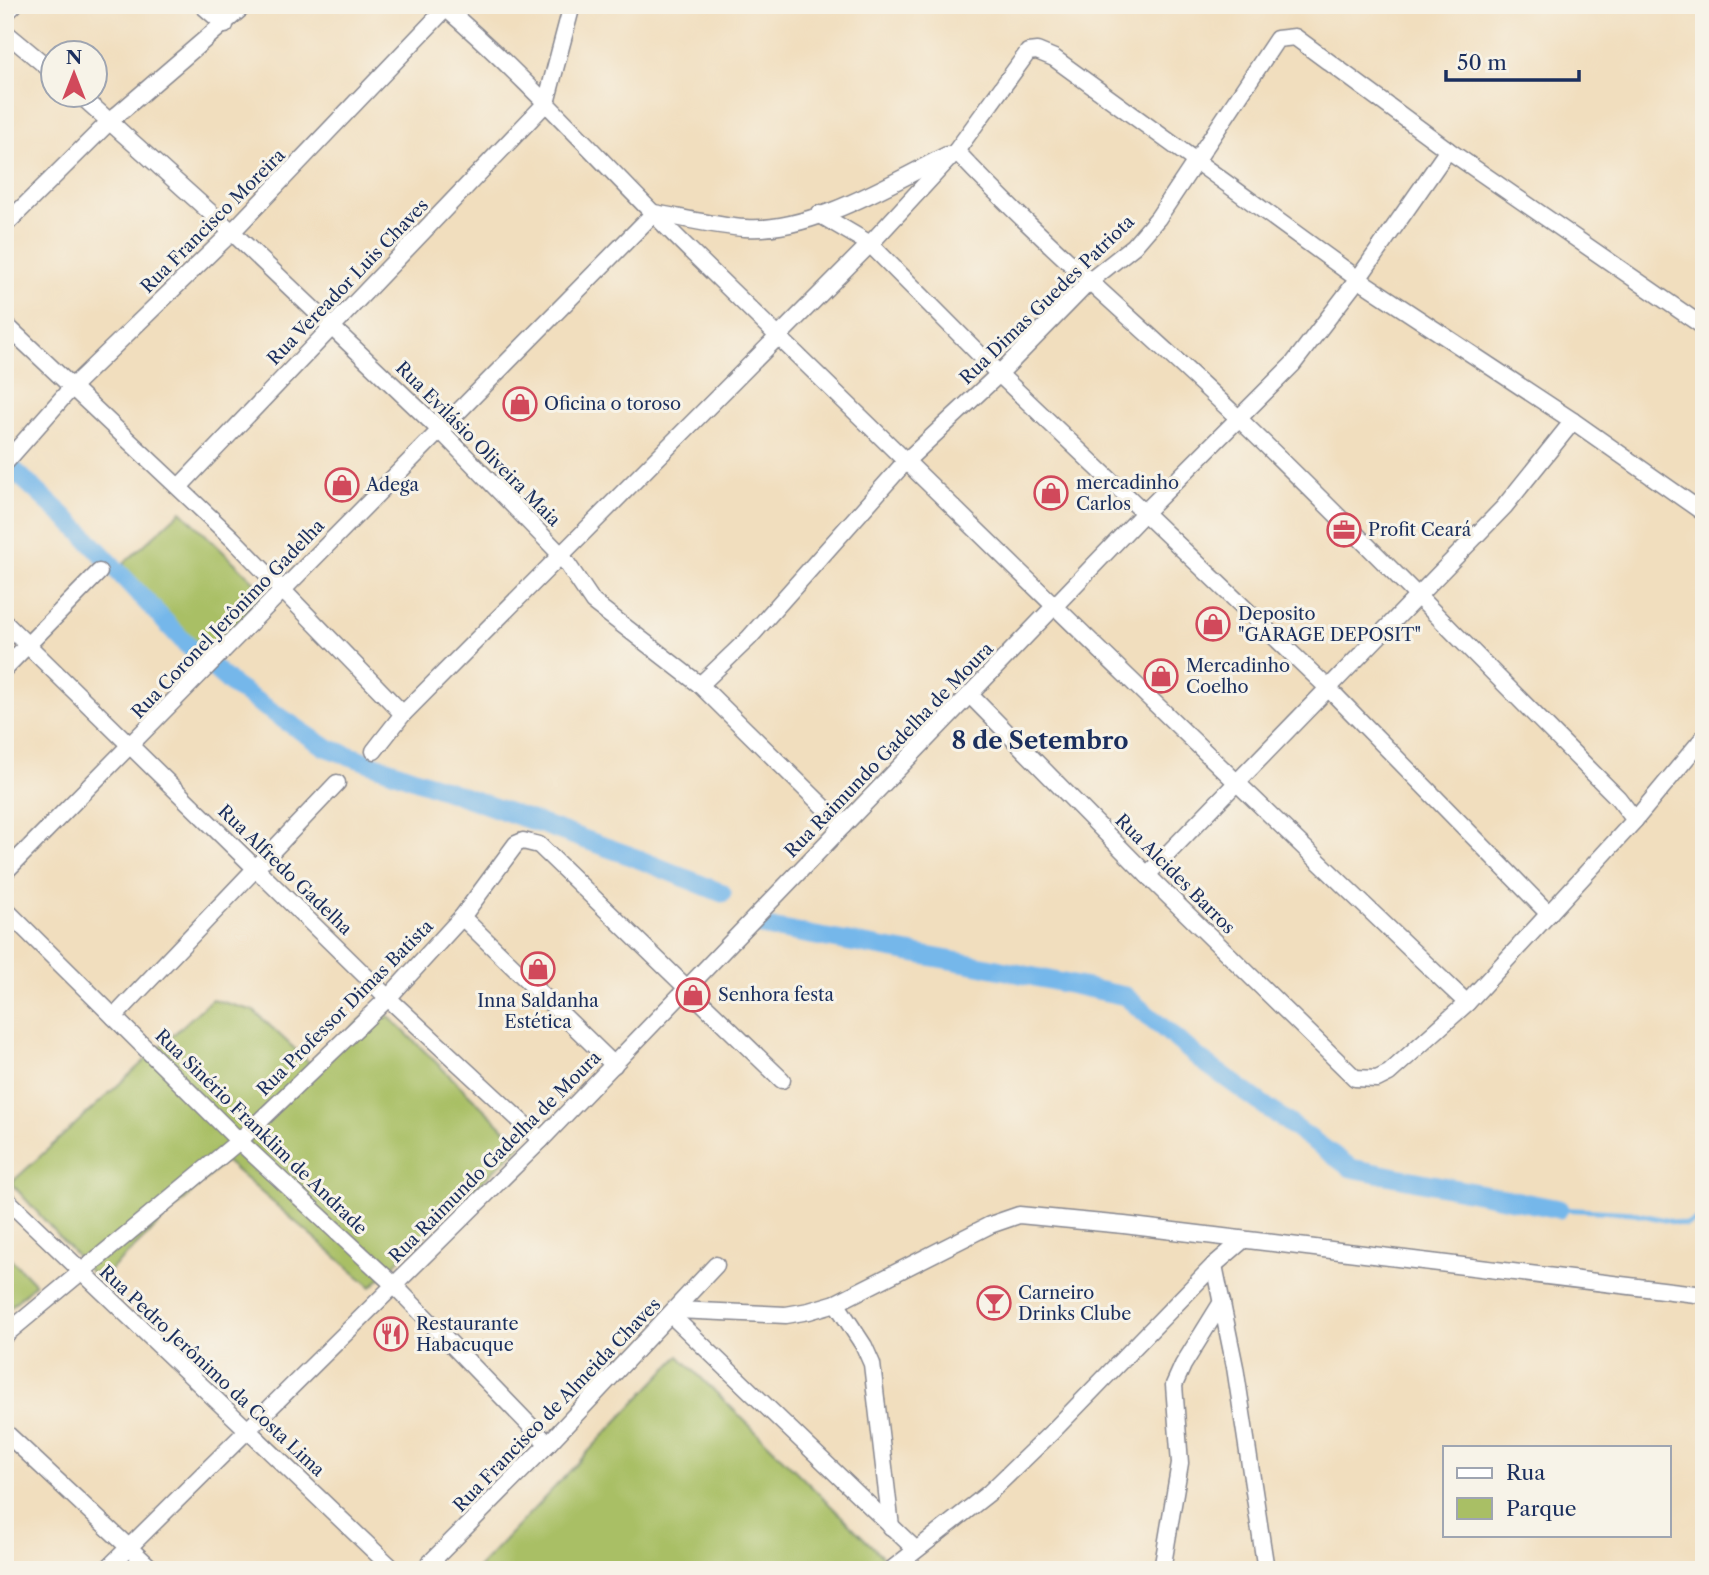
<svg xmlns="http://www.w3.org/2000/svg" width="1709" height="1575" font-family="'Libre Caslon Text',serif">
	<style>
		.green { fill: #a9bf65; stroke: #627762; stroke-width: 2 }
		.lines { fill: none; stroke-linecap: round; stroke-linejoin: round }
		.stream { stroke: #75b7ea; stroke-width: 5 }
		.canal { stroke: #75b7ea; stroke-width: 19 }
		.street-casing { stroke: #86868e; stroke-width: 19 }
		.street { stroke: #fff; stroke-width: 16 }
		.labels { text-anchor: middle; dominant-baseline: central; stroke-width: 6; stroke-linejoin: round; paint-order: stroke }
		.street-label { font-size: 18px; fill: #1b2f5e; stroke: #f7f3e8 }
		.poi-label { font-size: 18px; fill: #1b2f5e; stroke: #f7f3e8; text-anchor: start }
		.district-label { font-size: 24px; font-weight: bold; fill: #1b2f5e; stroke: #f7f3e8 }
	</style>
	<rect width="100%" height="100%" fill="#f7f3e8"/>
	<filter id="ink" filterUnits="userSpaceOnUse"><feTurbulence type="fractalNoise" baseFrequency=".0143" numOctaves="2"/><feDisplacementMap in="SourceGraphic" scale="14" xChannelSelector="R" yChannelSelector="G"/><feConvolveMatrix kernelMatrix="1 2 1 2 8 2 1 2 1" color-interpolation-filters="sRGB"/></filter>
	<filter id="wash" filterUnits="userSpaceOnUse"><feTurbulence type="fractalNoise" baseFrequency=".00686" numOctaves="4" result="noise"/><feDisplacementMap in="SourceGraphic" scale="28" xChannelSelector="R" yChannelSelector="G"/><feGaussianBlur stdDeviation="1.57" result="paint"/><feColorMatrix in="noise" values="0 0 0 0 0 0 0 0 0 0 0 0 0 0 0 0 0 1.4 0 .05"/><feComposite in="paint" operator="in"/></filter>
	<g filter="url(#wash)">
		<rect width="100%" height="100%" fill="#f1debe"/>
		<!-- green -->
		<g class="green">
			<path d="M181,511L265,592L209,658L122,565Z"/>
			<path d="M212,999L254,1011L312,1065L377,1005L521,1145L371,1287L225,1161L99,1281L11,1183Z"/>
			<path d="M5,1253L35,1284L5,1312Z"/>
			<path d="M679,1356L887,1561L878,1570H476Z"/>
		</g>
		<g class="lines">
			<!-- stream -->
			<path class="stream" d="M1559,1209L1634,1213L1686,1225L1704,1216"/>
			<!-- canal -->
			<g class="canal">
				<path d="M5,462L80,531L185,643L235,687L325,747L631,856L722,893"/>
				<path d="M760,926L983,966L1125,996L1201,1060L1351,1168L1559,1209"/>
			</g>
		</g>
	</g>
	<g filter="url(#ink)">
		<g class="lines">
			<defs>
				<g id="street">
					<path d="M202,5L225,25"/>
					<path d="M442,5C535,85 615,178 703,263C956,510 1210,759 1467,1003"/>
					<path d="M5,14L14,5"/>
					<path d="M5,32L52,71"/>
					<path d="M79,94L232,232L440,430L562,556L593,602L700,685L843,826"/>
					<path d="M956,151C1044,245 1143,327 1236,416C1366,541 1490,671 1618,798L1635,820L1467,1003L1389,1073L1377,1079L1355,1078L1147,875L970,695"/>
					<path d="M819,214L870,244L999,374L1328,688L1549,914"/>
					<path d="M5,225L110,121L245,5"/>
					<path d="M5,324L232,538L403,714"/>
					<path d="M5,463L73,386L232,232L449,5"/>
					<path d="M179,487L546,103L572,5"/>
					<path d="M5,623L388,998L541,1140"/>
					<path d="M5,668L99,572"/>
					<path d="M700,685L749,638L906,461L999,374L1091,280L1134,246L1158,218L1277,39L1295,37L1448,150"/>
					<path d="M374,751L403,714L870,244L956,151L1028,52L1037,51L1054,58L1358,279L1573,421L1704,513"/>
					<path d="M1635,820L1704,737"/>
					<path d="M5,872L654,213C684,218 715,226 745,228C810,233 891,183 947,155"/>
					<path d="M1147,875L1504,507L1573,421"/>
					<path d="M5,909L239,1141L394,1285L548,1444"/>
					<path d="M462,917L614,1065"/>
					<path d="M114,1017L337,783"/>
					<path d="M5,1198L394,1570"/>
					<path d="M1214,1265L1235,1367L1266,1570"/>
					<path d="M836,1303L864,1346L872,1364L891,1527"/>
					<path d="M676,1310L786,1315L809,1311L836,1303L990,1225L1019,1215L1124,1225L1704,1295"/>
					<path d="M671,1315L915,1549"/>
					<path d="M5,1335L239,1141L388,998L462,917L516,844L523,841L539,845L782,1080"/>
					<path d="M5,1432L153,1570"/>
					<path d="M106,1570L541,1140L1145,512L1293,364L1358,279L1448,150L1704,327"/>
					<path d="M423,1570L548,1444L716,1265"/>
					<path d="M891,1570L989,1493L1052,1432L1214,1265L1242,1241"/>
					<path d="M1162,1570L1180,1463L1174,1385L1183,1365L1222,1302"/>
				</g>
			</defs>
			<!-- street casing -->
			<use href="#street" class="street-casing"/>
			<!-- street -->
			<use href="#street" class="street"/>
		</g>
	</g>
	<!-- icons -->
	<defs>
		<symbol id="shop-ring" viewBox="-11 -11 22 22"><circle r="9.5" fill="#f7f3e8" stroke="#d1495b" stroke-width="1.5"/><path d="M-5-2.5h2.3a2.7 3.5 0 0 1 5.4 0H5L5.5 6h-11ZM-1.5-2.5h3a1.5 2.3 0 0 0-3 0Z" fill="#d1495b"/></symbol>
		<symbol id="office-ring" viewBox="-11 -11 22 22"><circle r="9.5" fill="#f7f3e8" stroke="#d1495b" stroke-width="1.5"/><path d="M-6-3h4V-5.5h4V-3h4V5H-6ZM-1-4.5V-3h2v-1.5ZM-6 0V1H6V0Z" fill="#d1495b"/></symbol>
		<symbol id="bar-ring" viewBox="-11 -11 22 22"><circle r="9.5" fill="#f7f3e8" stroke="#d1495b" stroke-width="1.5"/><path d="M-6-5H6L.8 .8V4.5H3.5V6h-7V4.5H-.8V.8Z" fill="#d1495b"/></symbol>
		<symbol id="restaurant-ring" viewBox="-11 -11 22 22"><circle r="9.5" fill="#f7f3e8" stroke="#d1495b" stroke-width="1.5"/><path d="M-5-6h1v4h1v-4h1v4h1v-4h1v5L-1.5 .5V6h-2V.5L-5-1ZM5-6V6H3V1.5H1.5Q1.5-4 5-6Z" fill="#d1495b"/></symbol>
	</defs>
	<g fill-rule="evenodd">
		<use href="#shop-ring" x="501" y="385" width="38" height="38"/>
		<use href="#shop-ring" x="323" y="466" width="38" height="38"/>
		<use href="#shop-ring" x="1032" y="474" width="38" height="38"/>
		<use href="#office-ring" x="1325" y="511" width="38" height="38"/>
		<use href="#shop-ring" x="1194" y="605" width="38" height="38"/>
		<use href="#shop-ring" x="1142" y="657" width="38" height="38"/>
		<use href="#shop-ring" x="519" y="950" width="38" height="38"/>
		<use href="#shop-ring" x="674" y="976" width="38" height="38"/>
		<use href="#bar-ring" x="975" y="1284" width="38" height="38"/>
		<use href="#restaurant-ring" x="372" y="1315" width="38" height="38"/>
	</g>
	<g class="labels">
		<!-- street labels -->
		<g class="street-label">
			<text transform="translate(213 221) rotate(-45)">Rua Francisco Moreira</text>
			<text transform="translate(348 282) rotate(-46)">Rua Vereador Luis Chaves</text>
			<text transform="translate(1047 300) rotate(-44)">Rua Dimas Guedes Patriota</text>
			<text transform="translate(478 444) rotate(45)">Rua Evilásio Oliveira Maia</text>
			<text transform="translate(228 619) rotate(-46)">Rua Coronel Jerônimo Gadelha</text>
			<text transform="translate(889 750) rotate(-46)">Rua Raimundo Gadelha de Moura</text>
			<text transform="translate(285 870) rotate(44)">Rua Alfredo Gadelha</text>
			<text transform="translate(1175 874) rotate(45)">Rua Alcides Barros</text>
			<text transform="translate(345 1008) rotate(-45)">Rua Professor Dimas Batista</text>
			<text transform="translate(261 1132) rotate(44)">Rua Sinério Franklim de Andrade</text>
			<text transform="translate(495 1157) rotate(-45)">Rua Raimundo Gadelha de Moura</text>
			<text transform="translate(212 1371) rotate(43)">Rua Pedro Jerônimo da Costa Lima</text>
			<text transform="translate(557 1405) rotate(-46)">Rua Francisco de Almeida Chaves</text>
		</g>
		<!-- poi labels -->
		<g class="poi-label">
			<text x="544" y="404">Oficina o toroso</text>
			<text x="1076" y="483">mercadinho<tspan x="1076" dy="21">Carlos</tspan></text>
			<text x="366" y="485">Adega</text>
			<text x="1368" y="530">Profit Ceará</text>
			<text x="1238" y="614">Deposito<tspan x="1238" dy="21">"GARAGE DEPOSIT"</tspan></text>
			<text x="1186" y="666">Mercadinho<tspan x="1186" dy="21">Coelho</tspan></text>
			<text x="718" y="995">Senhora festa</text>
			<text x="538" y="1001" text-anchor="middle">Inna Saldanha<tspan x="538" dy="21">Estética</tspan></text>
			<text x="1018" y="1293">Carneiro<tspan x="1018" dy="21">Drinks Clube</tspan></text>
			<text x="416" y="1324">Restaurante<tspan x="416" dy="21">Habacuque</tspan></text>
		</g>
		<!-- district labels -->
		<g class="district-label">
			<text x="1040" y="740">8 de Setembro</text>
		</g>
	</g>
	<!-- margin -->
	<rect width="1709" height="1575" fill="none" stroke="#f7f3e8" stroke-width="28"/>
	<!-- legend -->
	<rect x="1443" y="1446" width="228" height="91" fill="#f7f3e8" stroke="#9fa5b1" stroke-width="2"/>
	<rect x="1457" y="1468" width="35" height="10" fill="#ffffff" stroke="#9fa5b1" stroke-width="2"/>
	<text x="1506" y="1480" font-size="21" fill="#1b2f5e">Rua</text>
	<rect x="1457" y="1498" width="35" height="21" fill="#a9bf65" stroke="#9fa5b1" stroke-width="2"/>
	<text x="1506" y="1516" font-size="21" fill="#1b2f5e">Parque</text>
	<!-- north arrow -->
	<g transform="translate(74 74)"><circle r="33" fill="#f7f3e8" stroke="#9fa5b1" stroke-width="2"/>
	<path d="M0-5L12 26L0 18L-12 26Z" fill="#d1495b"/>
	<text y="-10" font-size="19" font-weight="bold" text-anchor="middle" fill="#1b2f5e">N</text>
	</g>
	<!-- scale -->
	<path d="M1446 70v10h133v-10" fill="none" stroke="#1b2f5e" stroke-width="3.5"/>
	<text x="1457" y="70" font-size="21" fill="#1b2f5e" stroke="#f7f3e8" stroke-width="5" paint-order="stroke">50 m</text>
</svg>
